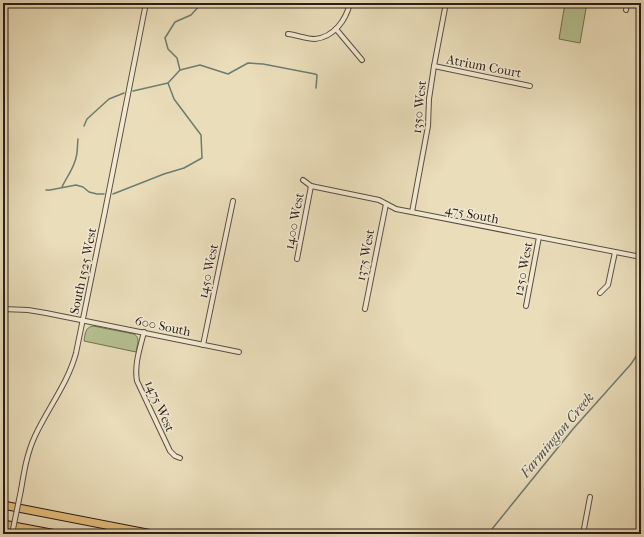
<svg xmlns="http://www.w3.org/2000/svg" width="644" height="537" font-family="'IM FELL French Canon',serif">
	<style>
		.green { fill: #b6c190; stroke: #707054 }
		.lines { fill: none; stroke-linecap: round; stroke-linejoin: round }
		.stream { stroke: #6c7d71; stroke-width: 1.5 }
		.minor-casing { stroke: #5a4e41; stroke-width: 6 }
		.motorway-casing { stroke: #2a1e19; stroke-width: 9 }
		.minor { stroke: #f1e9d2; stroke-width: 4 }
		.motorway { stroke: #e5be7d; stroke-width: 7 }
		.minor-bridge-casing { stroke: #5a4e41; stroke-width: 6; stroke-linecap: butt }
		.minor-bridge { stroke: #f1e9d2; stroke-width: 4 }
		.labels { text-anchor: middle; dominant-baseline: central; stroke-width: 3; stroke-linejoin: round; paint-order: stroke }
		.street-label { font-size: 13px; fill: #2a1e19; stroke: #f1e9d2 }
		.water-label { font-size: 14px; font-style: italic; fill: #4b4e45; stroke: #f1e9d2 }
	</style>
	<rect width="100%" height="100%" fill="#eaddba"/>
	<filter id="stains"><feTurbulence type="fractalNoise" baseFrequency=".005" numOctaves="4"/><feColorMatrix values="0 0 0 0 .2 0 0 0 0 .09 0 0 0 0 .02 0 0 0 .5 -.17"/></filter>
	<radialGradient id="worn" r=".72"><stop offset=".6" stop-color="#630" stop-opacity="0"/><stop offset="1" stop-color="#630" stop-opacity=".3"/></radialGradient>
	<!-- green -->
	<g class="green">
		<path d="M565,3H587L580,43L559,39Z"/>
		<path d="M93,326L134,334C141,338 137,345 136,352L84,341C85,335 85,327 93,326Z"/>
	</g>
	<g class="lines">
		<!-- stream -->
		<g class="stream">
			<path d="M180,70L200,65L228,74L248,63L263,64L315,74L317,75L316,88"/>
			<path d="M133,91L168,83L180,70L177,58L168,49L165,38L175,22L191,15L202,3"/>
			<path d="M84,126L87,119L109,99L124,93"/>
			<path d="M62,187C66,178 72,171 75,161C78,154 77,147 78,139"/>
			<path d="M46,190H50L76,185L83,187L89,192L97,194H104"/>
			<path d="M113,194L164,174L184,168L202,158L201,135L174,99L168,83"/>
			<path d="M488,534L573,429L631,364L641,349"/>
		</g>
		<defs>
			<g id="minor">
				<path d="M626,10L627,3"/>
				<path d="M336,29L362,60"/>
				<path d="M288,34C297,35 306,39 315,39C334,37 346,20 350,3"/>
				<path d="M434,66L530,86"/>
				<path d="M303,180L311,186L379,200L396,209L641,257"/>
				<path d="M412,212L428,126L429,99L434,66L446,3"/>
				<path d="M297,259L311,186"/>
				<path d="M600,293L608,285L615,252"/>
				<path d="M526,306L539,237"/>
				<path d="M3,309L28,310L46,313L239,352"/>
				<path d="M365,309L386,204"/>
				<path d="M144,332C140,348 134,365 137,381L170,451L175,456L180,458"/>
				<path d="M203,345L233,201"/>
				<path d="M21,490C24,472 27,453 35,436C48,408 68,383 76,353L105,211L146,3"/>
				<path d="M583,534L590,497"/>
			</g>
			<g id="motorway">
				<path d="M3,505L152,534"/>
				<path d="M3,524L56,534"/>
			</g>
		</defs>
		<!-- minor casing -->
		<use href="#minor" class="minor-casing"/>
		<!-- motorway casing -->
		<use href="#motorway" class="motorway-casing"/>
		<!-- minor -->
		<use href="#minor" class="minor"/>
		<!-- motorway -->
		<use href="#motorway" class="motorway"/>
		<defs>
			<path id="minor-bridge" d="M12,534L21,490"/>
		</defs>
		<!-- minor-bridge casing -->
		<use href="#minor-bridge" class="minor-bridge-casing"/>
		<!-- minor-bridge -->
		<use href="#minor-bridge" class="minor-bridge"/>
	</g>
	<g class="labels">
		<!-- street labels -->
		<g class="street-label">
			<text transform="translate(484 66) rotate(11)">Atrium Court</text>
			<text transform="translate(419 107) rotate(-84)">1350 West</text>
			<text transform="translate(472 214) rotate(11)">475 South</text>
			<text transform="translate(294 221) rotate(-79)">1400 West</text>
			<text transform="translate(365 255) rotate(-79)">1375 West</text>
			<text transform="translate(523 269) rotate(-79)">1250 West</text>
			<text transform="translate(83 271) rotate(-78)">South 1525 West</text>
			<text transform="translate(208 271) rotate(-78)">1450 West</text>
			<text transform="translate(163 326) rotate(12)">600 South</text>
			<text transform="translate(160 406) rotate(66)">1475 West</text>
		</g>
		<!-- water labels -->
		<g class="water-label">
			<text transform="translate(557 435) rotate(-50)">Farmington Creek</text>
		</g>
	</g>
	<!-- margin -->
	<rect width="644" height="537" fill="none" stroke="#eaddba" stroke-width="16"/>
	<rect x="4" y="4" width="636" height="529" fill="none" stroke="#2a1e19" stroke-width="2"/>
	<rect x="8" y="8" width="628" height="521" fill="none" stroke="#2a1e19"/>
	<rect width="100%" height="100%" filter="url(#stains)"/>
	<rect width="100%" height="100%" fill="url(#worn)"/>
</svg>
